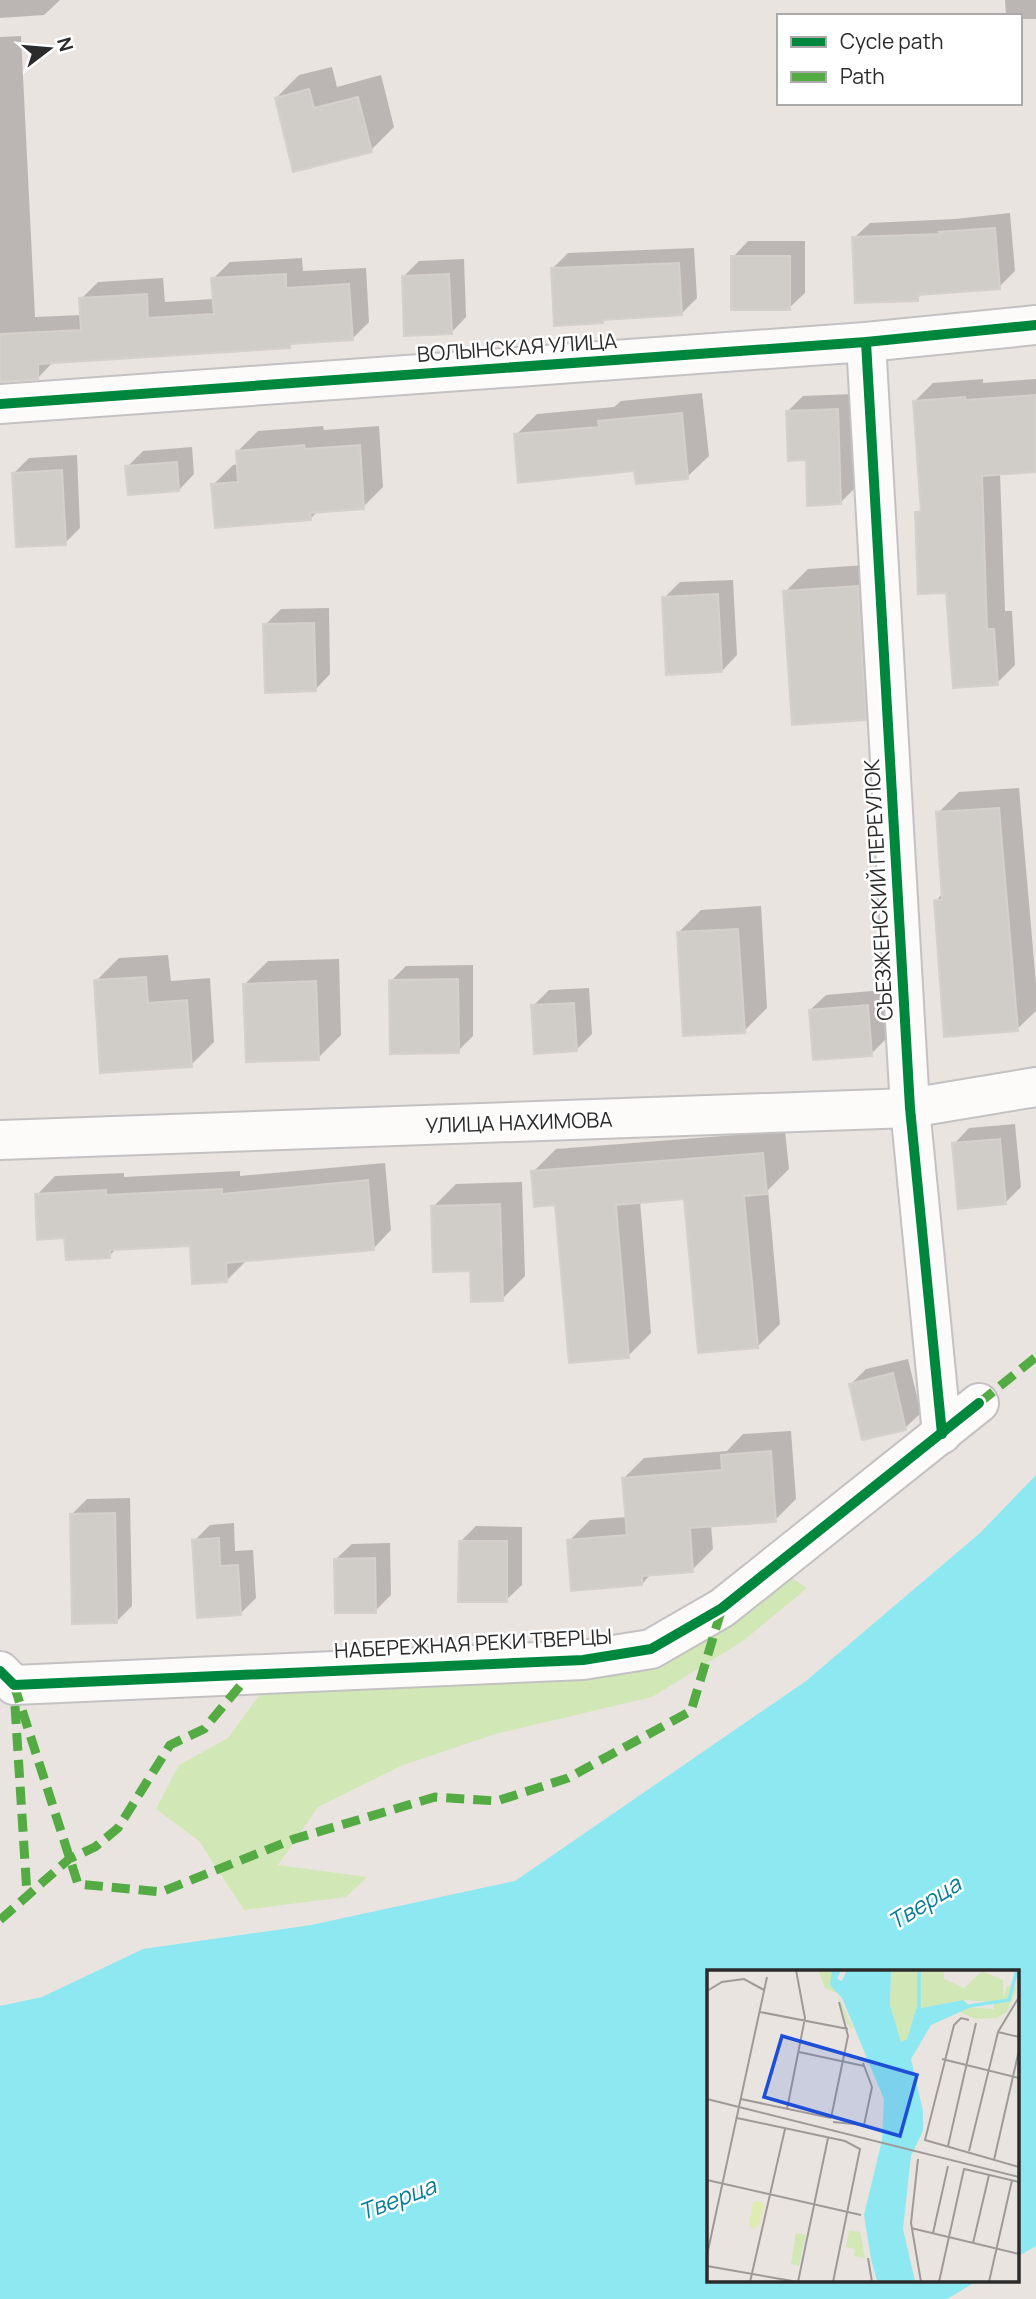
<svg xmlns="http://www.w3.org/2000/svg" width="1036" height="2299" font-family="Manrope,sans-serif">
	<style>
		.green { fill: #d2e7b6 }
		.water { fill: #8ee8f1 }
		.shadow { fill: #0003 }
		.building { fill: #d0cdc9; stroke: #d5d0cc; stroke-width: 2 }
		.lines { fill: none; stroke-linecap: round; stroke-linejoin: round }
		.minor-casing { stroke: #c3c1c2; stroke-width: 42 }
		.minor { stroke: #fcfbfa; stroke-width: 38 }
		.quiet { stroke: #54ab44; stroke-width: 9; stroke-dasharray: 18 9; stroke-linecap: butt }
		.cycleway-casing { stroke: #fff; stroke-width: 15 }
		.cycleway { stroke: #00873e; stroke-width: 10 }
		.labels { text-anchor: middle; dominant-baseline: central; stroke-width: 5; stroke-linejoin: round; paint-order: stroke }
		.street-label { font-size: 21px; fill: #2b2b2b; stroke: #fff }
		.water-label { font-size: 23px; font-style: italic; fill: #047d99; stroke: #fff }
		.inset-river { fill: none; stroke: #8ee8f1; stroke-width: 3.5 }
		.inset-road { fill: none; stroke: #9e9a98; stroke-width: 2 }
		.view { fill: #1d4ed8; fill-opacity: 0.15; stroke: #1d4ed8; stroke-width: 3.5 }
		.inset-edge { fill: none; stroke: #2b2b2b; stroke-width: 3.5 }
	</style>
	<rect width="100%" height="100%" fill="#eae4e0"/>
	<!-- green -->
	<path class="green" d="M790,1577L807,1588L743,1641L652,1697L495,1734L401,1766L318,1807L278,1865L367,1877L346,1897L244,1910L199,1841L156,1809L179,1765L228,1738L266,1686L472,1683L656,1669L709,1639Z"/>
	<!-- water -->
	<path class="water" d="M1036,1475V2246L1017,2257V1972H709V2280H979L947,2299H0V2006L42,1997L143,1949L311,1925L515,1881L806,1681L980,1533Z"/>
	<!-- shadow -->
	<g class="shadow">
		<path d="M0,0H60L44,15L0,18Z"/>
		<path d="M1005,0H1036V19H1020V16H1006Z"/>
		<path d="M21,36L35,317L82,315L81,299L98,282L163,278L165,302L214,299L213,279L230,262L302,258L303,271L366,268L369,322L352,339L293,342L289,346L54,361L38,378L0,381V37Z"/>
		<path d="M332,67L337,87L381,75L394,127L371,150L276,98L299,75Z"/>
		<path d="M1010,213L1015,271L999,287L923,293L917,299L854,238L870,223L955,219Z"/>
		<path d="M748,241H805V293L789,308L733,257Z"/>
		<path d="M694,248L697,298L681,314L606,318L602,321L552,269L568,253Z"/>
		<path d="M464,259L466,317L451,333L404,276L419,261Z"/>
		<path d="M983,379V383L1036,379V470L1000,473L1005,611H1012L1015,665L997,683L948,591L917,513L923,507L914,402L933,383Z"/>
		<path d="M702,393L709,456L687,477L636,469L516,435L537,414L614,407L621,401Z"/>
		<path d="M853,394L856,487L840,503L807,458L787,412L803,396Z"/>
		<path d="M323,426L324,430L379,426L383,487L363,507L318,511L310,519L213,485L233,465L239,464L238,451L258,431Z"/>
		<path d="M192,447L194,474L179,490L127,467L143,451Z"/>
		<path d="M77,455L80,528L65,543L14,473L29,458Z"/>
		<path d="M880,564L888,695L865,718L785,592L808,569Z"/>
		<path d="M733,580L737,655L722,671L664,598L680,582Z"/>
		<path d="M329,608L330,674L315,690L265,625L281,609Z"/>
		<path d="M1019,788L1036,984V1011L1017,1029L936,901L943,893L938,813L959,792Z"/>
		<path d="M761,906L767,1008L744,1031L678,933L701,910Z"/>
		<path d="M168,955L171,981L210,978L214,1042L191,1065L96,981L119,958Z"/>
		<path d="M339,959L341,1035L318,1058L245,984L268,961Z"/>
		<path d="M473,965V1036L458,1051L391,981L406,966Z"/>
		<path d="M589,988L592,1034L576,1050L533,1006L549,990Z"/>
		<path d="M883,990L887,1038L871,1054L810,1010L826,995Z"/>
		<path d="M1015,1124L1021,1187L1005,1203L954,1144L969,1128Z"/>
		<path d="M785,1131L789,1169L768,1190L780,1324L757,1347L686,1197L640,1201L651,1333L628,1356L557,1203L533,1172L556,1149Z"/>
		<path d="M385,1163L391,1230L373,1249L244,1259L245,1262L226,1281L192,1244L117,1248L109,1256L66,1237L37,1195L55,1176L124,1173V1177L240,1171V1176Z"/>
		<path d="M522,1182L525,1276L502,1299L472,1269L433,1207L456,1184Z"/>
		<path d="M908,1359L921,1413L905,1428L851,1384L866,1369Z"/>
		<path d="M791,1431L796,1499L775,1520L711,1525L713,1549L692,1570L651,1574L642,1584L569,1541L590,1520L627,1517L623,1479L644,1458L727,1451L743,1434Z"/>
		<path d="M130,1498L132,1606L117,1621L71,1515L87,1499Z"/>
		<path d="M234,1523L235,1551L253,1550L256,1598L240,1614L194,1541L210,1525Z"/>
		<path d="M476,1526L522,1527V1585L506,1600L460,1542Z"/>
		<path d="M390,1543L391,1595L375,1611L336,1559L352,1544Z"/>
	</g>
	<!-- building -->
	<g class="building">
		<path d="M309,89L314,108L358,97L372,152L293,172L275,98Z"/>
		<path d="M995,228L1000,289L918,295V301L855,303L852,237L940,234L939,232Z"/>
		<rect x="731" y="256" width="59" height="54"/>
		<path d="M679,263L682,315L603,320V323L554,326L551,268Z"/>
		<path d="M286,274V288L349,284L353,340L290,344V348L38,364V379L0,382V334L81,330L79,298L147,294L148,318L214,314L211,278Z"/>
		<path d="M449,274L452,334L404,336L402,276Z"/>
		<path d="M1036,395V472L982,476L987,629H994L998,685L953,688L946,593L918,594L915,512H921L913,401L965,397V400Z"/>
		<path d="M838,409L841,504L807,506L806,460L788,461L786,411Z"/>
		<path d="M682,413L688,479L636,484L634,471L518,483L514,434L599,427L598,421Z"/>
		<path d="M304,445L305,449L360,445L364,509L310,513L311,520L215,528L211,484L238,482L236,451Z"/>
		<path d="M177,462L179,491L128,495L125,466Z"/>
		<path d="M62,470L66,545L16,547L12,473Z"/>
		<path d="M858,586L866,720L792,725L783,591Z"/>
		<path d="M718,594L722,672L666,675L662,597Z"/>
		<path d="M314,623L316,691L265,693L263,624Z"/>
		<path d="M999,808L1018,1031L944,1037L934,900H942L936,812Z"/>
		<path d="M738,929L745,1033L683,1036L677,932Z"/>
		<path d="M146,977L148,1003L187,1000L192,1067L100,1073L94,980Z"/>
		<path d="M458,979L459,1053L390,1054L389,980Z"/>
		<path d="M316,981L319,1060L246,1062L243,984Z"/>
		<path d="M574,1003L577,1051L534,1054L531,1005Z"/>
		<path d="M868,1005L872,1056L813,1060L809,1010Z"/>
		<path d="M1000,1139L1006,1204L958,1209L952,1143Z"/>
		<path d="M763,1153L767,1194L744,1196L758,1348L698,1353L684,1199L616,1205L629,1358L569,1363L555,1205L534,1207L531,1171Z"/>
		<path d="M368,1180L374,1250L226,1263L227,1282L192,1284L190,1246L110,1250V1258L66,1260L64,1238L37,1240L35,1194L106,1190V1195L222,1189V1194Z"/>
		<path d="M500,1204L503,1301L471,1302L470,1271L433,1272L431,1206Z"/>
		<path d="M893,1373L906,1430L862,1440L849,1384Z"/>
		<path d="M771,1451L776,1522L690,1528L693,1572L642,1576V1585L571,1591L567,1540L627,1535L622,1478L722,1470L721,1455Z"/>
		<path d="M115,1513L117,1623L72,1624L70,1514Z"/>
		<path d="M219,1538L220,1566L238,1565L241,1615L197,1618L192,1540Z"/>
		<path d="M459,1541H507V1602H458Z"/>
		<path d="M375,1558L376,1613H335L334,1559Z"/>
	</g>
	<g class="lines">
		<defs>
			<g id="minor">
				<path d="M866,342L910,1108L942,1434"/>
				<path d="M0,404L866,342L1036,325"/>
				<path d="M0,1140L910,1108L1036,1087"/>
				<path d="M0,1671L14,1685L583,1660L651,1649L722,1608L979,1403"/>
			</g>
		</defs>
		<!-- minor casing -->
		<use href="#minor" class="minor-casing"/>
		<!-- minor -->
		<use href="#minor" class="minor"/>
		<!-- quiet -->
		<g class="quiet">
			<path d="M979,1403L1036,1357"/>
			<path d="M14,1685L78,1884L161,1892L294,1839L435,1797L497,1801L568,1778L691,1711L722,1608"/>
			<path d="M15,1706L27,1894"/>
			<path d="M0,1920L69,1859L95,1847L118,1828L170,1745L204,1729L250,1674"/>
		</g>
		<defs>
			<g id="cycleway">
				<path d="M866,342L910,1108L942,1434"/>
				<path d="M0,404L866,342L1036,325"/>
				<path d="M0,1671L14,1685L583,1660L651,1649L722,1608L979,1403"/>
			</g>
		</defs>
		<!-- cycleway casing -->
		<use href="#cycleway" class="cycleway-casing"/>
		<!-- cycleway -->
		<use href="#cycleway" class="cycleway"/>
	</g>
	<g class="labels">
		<!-- street labels -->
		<g class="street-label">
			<text transform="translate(517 347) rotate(-4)">ВОЛЫНСКАЯ УЛИЦА</text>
			<text transform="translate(878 890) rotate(-93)">СЪЕЗЖЕНСКИЙ ПЕРЕУЛОК</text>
			<text transform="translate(519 1122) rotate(-2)">УЛИЦА НАХИМОВА</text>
			<text transform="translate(473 1643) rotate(-3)">НАБЕРЕЖНАЯ РЕКИ ТВЕРЦЫ</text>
		</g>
		<!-- water labels -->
		<g class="water-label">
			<text transform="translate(924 1902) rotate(-32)">Тверца</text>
			<text transform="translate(397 2198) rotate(-21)">Тверца</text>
		</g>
	</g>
	<!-- overview -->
	<g transform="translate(707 1970)">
		<rect width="312" height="312" fill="#eae4e0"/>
		<path d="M111,0H125L126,14L147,60L140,54L130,23L118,18ZM184,0H237V9L257,18L275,1L296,10V29L300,16L310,17L300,42L290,48L268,49L250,41L257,37L287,39L286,32L256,30L209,39L200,69L193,72L183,35ZM142,260L153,262L158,288L147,286L148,279L139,277ZM89,263L99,265L92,296L84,294Z" fill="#d2e7b6"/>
		<path d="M54,231L57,235L52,256L46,259L42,254L46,232Z" fill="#e0ebb3"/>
		<path d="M125,0H134L130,9L135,11L140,0H184L183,35L194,72L200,69L209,39L256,30L264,37L224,55L204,89L216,141V161L204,186L196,259L208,311H170L164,289L157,245L175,170L177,129L135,28L123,15Z" fill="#8ee8f1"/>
		<path class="inset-river" d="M212,0V40M262,36L302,30L310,0"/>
		<path class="inset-road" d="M0,21L15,12L37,9L57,20M53,42L141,59M262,50L254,48L247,55L218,170L312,197M291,62L312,67M92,82L157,96M235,89L312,108M0,129L312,207M34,129L124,148M80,139L98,48L89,0M30,148L138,171L153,179L126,312M124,148L141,66L132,32M126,152L157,155L165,117L156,93M241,176L269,53M262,181L291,62L312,27M211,189L204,253L214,312M287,190L312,80M0,210L154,245M204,258L312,284M226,263L241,196M266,273L282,205M0,285L60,7M161,288L165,312M0,296L91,312L121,168M43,312L78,159M232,312L257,199L312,212M282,312L305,210"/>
		<path class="view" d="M75,66L210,105L193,166L57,127Z"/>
		<rect width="312" height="312" class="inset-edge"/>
	</g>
	<!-- legend -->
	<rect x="777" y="14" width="245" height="91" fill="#ffffff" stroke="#aaaaaa" stroke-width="2"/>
	<rect x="791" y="37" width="35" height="10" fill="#00873e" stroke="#aaaaaa" stroke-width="2"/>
	<text x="840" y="49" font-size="21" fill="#2b2b2b">Cycle path</text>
	<rect x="791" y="72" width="35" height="10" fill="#54ab44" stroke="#aaaaaa" stroke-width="2"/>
	<text x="840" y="84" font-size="21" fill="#2b2b2b">Path</text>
	<!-- north arrow -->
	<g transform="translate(49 49) rotate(74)" stroke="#ffffff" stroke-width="5" paint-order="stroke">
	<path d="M0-5L12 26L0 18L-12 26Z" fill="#2b2b2b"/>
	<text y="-10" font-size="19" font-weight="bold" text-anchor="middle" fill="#2b2b2b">N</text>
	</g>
</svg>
